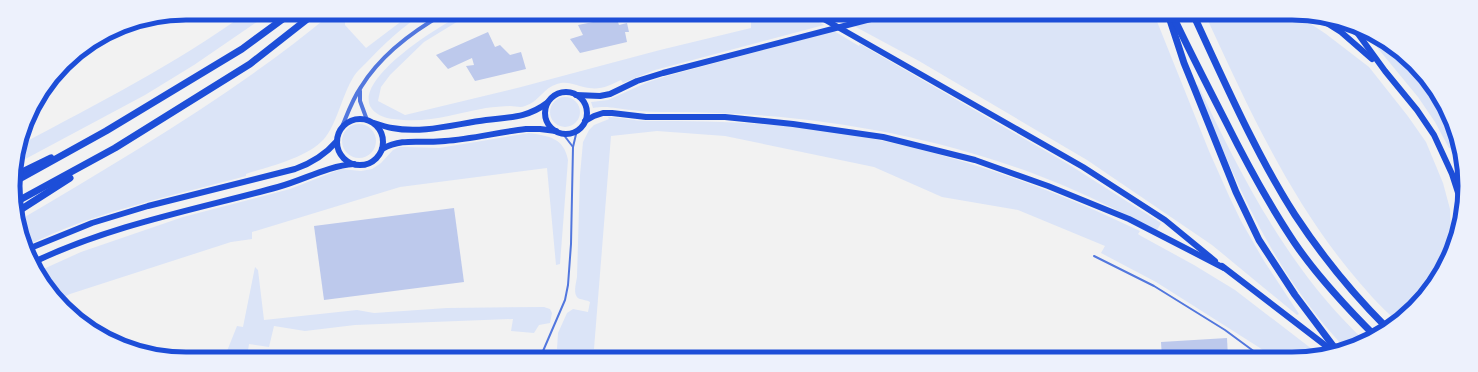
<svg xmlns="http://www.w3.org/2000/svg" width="1478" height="372" font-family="Quicksand,sans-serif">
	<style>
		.green { fill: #dbe4f7 }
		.building { fill: #bdc9ec }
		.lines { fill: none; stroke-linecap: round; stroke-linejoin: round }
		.service { stroke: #5277de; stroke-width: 2 }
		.minor { stroke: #5277de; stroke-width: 4 }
		.primary { stroke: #1d4ed8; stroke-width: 6 }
		.motorway { stroke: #1d4ed8; stroke-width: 7 }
		.rim { fill: none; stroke: #1d4ed8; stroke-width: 5 }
	</style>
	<rect width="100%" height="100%" fill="#f2f2f2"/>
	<!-- green -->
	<g class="green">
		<path d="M246,13H270L194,65L145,95L16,164L22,144C98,103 176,64 246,13Z"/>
		<path d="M332,13H347L345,18V25L366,48L403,20L401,13H424C403,26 384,44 366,63C362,67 357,71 354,76C342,95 337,124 324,139C307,158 270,166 246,174V176C172,196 96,211 26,246L19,231L18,221C126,157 236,93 332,13Z"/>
		<path d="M465,13H481L478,18L475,14L460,20L424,42L390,75L381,87L378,101L405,115L521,87L660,50L751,28V14H805L824,25L655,70L623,83L621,80C611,85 601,90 589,88C578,87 569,80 557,84C543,88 539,102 525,106C521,108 515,106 510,106C503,106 494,107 486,108C452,114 429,124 393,119C384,118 374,114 370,106C357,76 442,24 465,13Z"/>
		<path d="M829,14H868L841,21Z"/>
		<path d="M902,14H1154L1209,151L1229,196L1241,221L1264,261L1299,314L1297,315L1212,245L1087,160L919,61L854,26Z"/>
		<path d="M1205,14H1296L1326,34L1369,67L1407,115L1426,142L1443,183L1450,209L1451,229L1454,240L1447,263L1414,308L1397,321C1379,306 1364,288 1349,270C1287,194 1246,103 1205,14Z"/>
		<path d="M834,31L859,46L860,44L1068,164L1161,223L1157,230C1127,215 1097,200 1067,187C941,134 807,112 671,112C658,112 645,112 632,110C617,109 608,105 593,108L591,102L608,100L648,82L667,76Z"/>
		<path d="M1371,40L1417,70L1429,81L1458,138L1452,149L1449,148L1435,122L1418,97Z"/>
		<path d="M1198,85C1242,178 1290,272 1366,342L1345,348C1272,271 1236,183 1196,86Z"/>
		<circle cx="565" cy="112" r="15"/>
		<path d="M608,117C621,117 634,121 647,121C701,121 754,122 807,128C922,142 1036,181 1140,231L1138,234L1141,236L1194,265L1235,290L1321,356L1314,358H1273L1260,348L1156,282L1101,253L1105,246L1018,210L942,197L874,167L725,136L657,131L611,136L594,349H557L558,333L567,313L573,309L588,312L590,302C587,300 583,300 580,299C572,296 576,284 577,277L580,175L583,142L589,130L594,125L609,119Z"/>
		<circle cx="359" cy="141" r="17"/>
		<path d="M529,133C549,136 564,138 568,160L560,264L556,265L547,168L400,187L252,232V239L231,242L70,294L58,300L49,291L39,271L81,252L183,217L290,189L341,169L361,171L372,169L381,163L393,150L399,147H405L439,148Z"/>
		<path d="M255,267L258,270L264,320L357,310L374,313L447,308L544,307L550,309L552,313L550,323L539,325L534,333L511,331L513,319L355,325L305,331L274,326L269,347L249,344L247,357H226L227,351L237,326L243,327Z"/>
	</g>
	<!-- building -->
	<g class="building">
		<path d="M591,14H632V16L617,19L619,25L627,23L629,32H625L627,42L580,53L570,39L583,35L578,25L593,22Z"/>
		<path d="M488,32L495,47L500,45L510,55L521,52L526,69L475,81L466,66L474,65L472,58L448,69L436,55Z"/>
		<path d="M454,208L464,282L324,300L314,226Z"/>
		<path d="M1227,338L1228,358H1162L1161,342Z"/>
	</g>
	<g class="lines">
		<!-- service -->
		<g class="service">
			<path d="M563,134L573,147"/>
			<path d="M1094,256L1154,286L1225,330L1263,358"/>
			<path d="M540,358L565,300L568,285L571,244L573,147L577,130"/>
		</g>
		<!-- minor -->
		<g class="minor">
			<path d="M360,91V101L367,120"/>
			<path d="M341,129C347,115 352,100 361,87C380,56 413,31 445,13"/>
		</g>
		<!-- primary -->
		<g class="primary">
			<path d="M815,14L1083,167L1165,220L1215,261"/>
			<path d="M1314,15L1341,32L1372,59"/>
			<path d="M1353,27L1385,71L1417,110L1434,135L1452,174L1463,208"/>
			<path d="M1367,32L1386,48L1404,59"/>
			<circle cx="566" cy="113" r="21"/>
			<path d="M576,95L600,96L610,94L637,81L663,73L890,14"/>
			<circle cx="360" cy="142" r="23"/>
			<path d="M585,121L594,116L603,113H612L646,117H725L793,124L883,137L975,160L1048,186L1129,219L1224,268"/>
			<path d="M374,123C380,125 386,127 392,128C423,134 455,124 486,120C510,117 527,118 547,103"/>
			<path d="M382,149C404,137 421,144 445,141C472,139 499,132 526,129H540L556,131"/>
			<path d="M28,249L92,223L148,206L295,169C312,163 325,155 337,141"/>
			<path d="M34,262C111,225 197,209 278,187C304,180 327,166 354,164"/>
			<path d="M1222,266L1334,352"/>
		</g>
		<!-- motorway -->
		<g class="motorway">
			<path d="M1168,14L1184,63L1195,90L1236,192L1259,240L1295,295L1337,351"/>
			<path d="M1172,14C1189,50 1207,85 1225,120C1246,162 1268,203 1294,242C1317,276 1346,307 1375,336"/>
			<path d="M1193,14C1224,81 1256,154 1295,215C1322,256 1353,294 1387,328"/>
			<path d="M14,176L51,158"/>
			<path d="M14,182L106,131L242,49L291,13"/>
			<path d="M16,202L115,148L250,64L315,13"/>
			<path d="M17,212L70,178"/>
		</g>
	</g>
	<!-- crop -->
	<path d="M0 0H1478V372H0ZM186 20H1292A166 166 0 0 1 1458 186V186A166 166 0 0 1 1292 352H186A166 166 0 0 1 20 186V186A166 166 0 0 1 186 20Z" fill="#edf1fc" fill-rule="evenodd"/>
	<path class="rim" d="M186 20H1292A166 166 0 0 1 1458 186V186A166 166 0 0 1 1292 352H186A166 166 0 0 1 20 186V186A166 166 0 0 1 186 20Z"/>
</svg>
